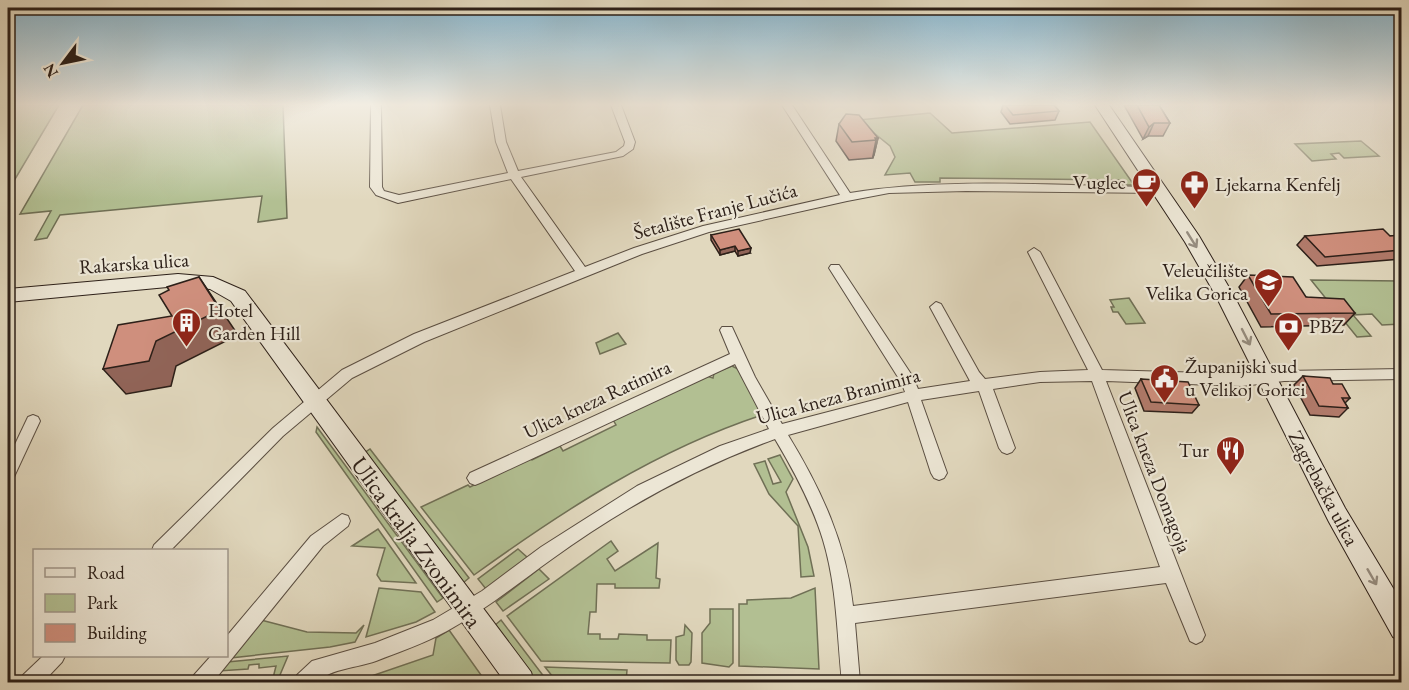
<svg xmlns="http://www.w3.org/2000/svg" width="1409" height="690" font-family="'EB Garamond',serif">
	<style>
		.green { fill: #b2bf92; stroke: #707056; stroke-width: 1.5 }
		.lines { fill: none; stroke-linecap: round; stroke-linejoin: round }
		.street-casing { stroke: #5a4e42; stroke-width: 2 }
		.secondary-casing { stroke: #2d2019; stroke-width: 2 }
		.street { fill: #ece6d5; fill-rule: evenodd }
		.secondary { fill: #ece6d5; fill-rule: evenodd }
		.wall { fill: #b27b6c; stroke: #2d2019; stroke-width: 1.5 }
		.shaded-wall { fill: #916458; stroke: #2d2019; stroke-width: 1.5 }
		.building { fill: #cf8f7d; stroke: #2d2019; stroke-width: 1.5 }
		.oneway { stroke: #968d80 }
		.labels { text-anchor: middle; dominant-baseline: central; stroke-width: 4.5; stroke-linejoin: round; paint-order: stroke }
		.poi-label { font-size: 20px; fill: #2d2019; stroke: #ece6d5; text-anchor: start }
		.street-label { font-size: 20px; fill: #2d2019; stroke: #ece6d5 }
		.near-street-label { font-size: 24px; fill: #2d2019; stroke: #ece6d5 }
	</style>
	<rect width="100%" height="100%" fill="#e1d8be"/>
	<filter id="stains"><feTurbulence type="fractalNoise" baseFrequency=".00333" numOctaves="4"/><feColorMatrix values="0 0 0 0 .2 0 0 0 0 .09 0 0 0 0 .02 0 0 0 .5 -.17"/></filter>
	<radialGradient id="worn" r=".72"><stop offset=".6" stop-color="#630" stop-opacity="0"/><stop offset="1" stop-color="#630" stop-opacity=".3"/></radialGradient>
	<!-- green -->
	<g class="green">
		<path d="M8,105H59L8,191Z"/>
		<path d="M83,105H283L287,218L258,222L262,196L60,215L47,238L35,240L51,211L20,214Z"/>
		<path d="M930,113L952,133L1090,122L1134,185H1122L1119,180L940,178V182H915L910,173L885,175L895,157L890,146L858,120Z"/>
		<path d="M1361,141L1379,156L1344,158L1339,153L1331,154L1336,159L1312,161L1295,144Z"/>
		<path d="M1311,280L1401,281V324L1382,325L1372,314L1353,315L1371,336L1357,337Z"/>
		<path d="M1129,298L1145,323L1126,324L1118,312H1113L1111,307H1114L1110,300Z"/>
		<path d="M618,333L626,344L600,354L596,343Z"/>
		<path d="M732,366L738,369L762,415C656,450 564,510 474,575L421,507L468,485L470,487L528,458L532,460L560,446L563,451L616,425L612,418L707,376L713,378L714,373Z"/>
		<path d="M317,427L443,598L437,602L316,432Z"/>
		<path d="M370,449L469,578L463,583L364,453Z"/>
		<path d="M780,455L793,479L786,492L808,547L814,576L801,577L798,526L769,494L754,464L765,461L773,484L781,482L768,459Z"/>
		<path d="M378,529L416,583L381,581L377,575L385,548L352,546Z"/>
		<path d="M611,541L618,551L607,559L615,571L658,543L656,578L660,579L659,588H615V584H597L596,612H590L588,634H600V639H618L619,634L647,635V640H671L670,663L541,661L507,616Z"/>
		<path d="M518,549L528,558L486,589L478,579Z"/>
		<path d="M539,569L549,579L503,611L496,602Z"/>
		<path d="M379,588L421,592L435,612L416,622L366,637Z"/>
		<path d="M815,588L819,669L739,666V604H747V600L791,598Z"/>
		<path d="M710,609H733V663L729,667L702,663V633L710,623Z"/>
		<path d="M261,620L307,632L356,633L364,625L355,642L330,647L230,658Z"/>
		<path d="M501,620L548,682H536L494,626Z"/>
		<path d="M685,625L692,633L691,662L689,665H679L676,660V637L684,635Z"/>
		<path d="M449,630L486,682H354L433,655L436,638Z"/>
		<path d="M288,656L277,682H272L276,666L259,668V664L249,665L248,669L219,671L227,662Z"/>
		<path d="M545,667L627,670L626,682H557Z"/>
	</g>
	<g class="lines">
		<defs>
			<g id="street">
				<path d="M371,105H381L382,187L384,191L399,195L508,173L496,142L490,105H500L506,142L518,171L616,152L624,146L625,142L611,105H621L635,142L633,149L623,156L521,177L585,267L634,248L703,226L840,195L782,105H792L850,193C948,177 1060,186 1160,187L1166,190L1160,193L966,191L889,193L847,201L709,232L642,254L424,342L352,378L283,436L171,550H152L154,545L273,428L342,370L414,334L575,271L511,179L398,203L376,195L370,187Z"/>
				<path d="M1034,248L1040,252L1102,370L1242,374L1284,371L1402,369V379L1284,381L1242,386L1106,381L1205,635L1202,641L1196,644L1190,641L1166,583L855,623L860,682H842C837,635 837,586 823,540C812,504 794,471 775,439C695,468 621,509 552,559C517,584 485,610 447,631C425,643 399,652 376,661C357,668 332,668 317,682H295L297,675L312,661L375,643L433,620L482,591L541,547L637,486L720,446L769,429L735,364L480,483L475,485L470,483L467,478L470,473L730,354L720,330L722,327H732L755,377L782,424L905,392L901,382L829,268L831,265H839L913,377L918,389L970,381L930,307L936,302L941,304L979,372L985,379L1040,372L1088,370L1028,252ZM1092,381L1160,567L853,606C846,543 821,489 788,435L908,402L931,473L934,478L939,480L944,478L947,473L921,400L979,391L999,448L1002,452L1007,454L1012,452L1015,448L993,389L1040,382Z"/>
				<path d="M33,415L38,417L40,421L13,479L8,481V459L28,417Z"/>
				<path d="M342,514L348,516L350,521L348,526L323,546L213,682H192L194,675L211,656H226V637L311,536Z"/>
				<path d="M43,656H65L62,662L43,682H21L23,675Z"/>
			</g>
			<g id="secondary">
				<path d="M1095,105H1109L1199,236L1234,296L1345,508L1402,603V641L1393,637L1329,522L1216,296L1185,242Z"/>
				<path d="M178,274L213,277L245,291L531,672L534,682H505L231,301L210,289L178,286L8,302V289Z"/>
			</g>
		</defs>
		<!-- street casing -->
		<use href="#street" class="street-casing"/>
		<!-- secondary casing -->
		<use href="#secondary" class="secondary-casing"/>
		<!-- street -->
		<use href="#street" class="street"/>
		<!-- secondary -->
		<use href="#secondary" class="secondary"/>
	</g>
	<!-- wall -->
	<g class="wall">
		<path d="M1003,105H1054L1059,111L1055,120L1010,124L1001,112Z"/>
		<path d="M1124,105H1159L1170,123L1163,136H1148L1143,139Z"/>
		<path d="M839,124L878,138L873,158L849,160L836,141Z"/>
		<path d="M711,235L750,253L738,256L735,251L720,255L711,240Z"/>
		<path d="M1401,235V259L1317,266L1297,245L1305,236H1390Z"/>
		<path d="M1248,275L1306,297L1355,313L1344,325L1261,327L1239,287Z"/>
		<path d="M1303,376L1333,384L1350,398L1345,403L1348,408L1339,417L1310,415L1294,385Z"/>
		<path d="M1141,379L1199,405L1192,413L1144,411L1135,388Z"/>
	</g>
	<!-- shaded-wall -->
	<g class="shaded-wall">
		<path d="M1154,123L1148,136L1143,139L1149,127Z"/>
		<path d="M875,138H878L874,155L873,156L876,140Z"/>
		<path d="M735,246V251L720,255V250Z"/>
		<path d="M751,248L750,253L738,256V251Z"/>
		<path d="M199,277L238,335L176,366L171,386L126,394L103,369L156,341Z"/>
	</g>
	<!-- building -->
	<g class="building">
		<path d="M1005,105H1054L1059,111L1013,115Z"/>
		<path d="M1137,105H1159L1170,123H1154L1149,127Z"/>
		<path d="M846,114L859,115L878,138H875L876,140L852,142L839,124Z"/>
		<path d="M739,229L751,248L738,251L735,246L720,250L711,235Z"/>
		<path d="M1383,229L1390,236L1401,235V250L1325,257L1305,236Z"/>
		<path d="M1248,275L1293,277L1306,297L1344,299L1355,313L1271,314Z"/>
		<path d="M199,277L220,310L156,341L149,361L103,369L118,325L172,316L159,295L169,290L167,287Z"/>
		<path d="M1303,376L1330,378L1333,384H1342L1350,398H1342L1348,408L1319,406Z"/>
		<path d="M1141,379L1188,382L1199,405L1151,402Z"/>
	</g>
	<!-- one-way arrows -->
	<defs><path id="oneway-shaft" d="M-6 0H5M1.5-3L5.5 0L1.5 3" fill="none" stroke-width="1.6" stroke-linecap="round" stroke-linejoin="round" transform="scale(1.5)"/></defs>
	<g class="oneway">
		<use href="#oneway-shaft" transform="translate(1192 240) rotate(58)"/>
		<use href="#oneway-shaft" transform="translate(1246 337) rotate(63)"/>
		<use href="#oneway-shaft" transform="translate(1372 577) rotate(60)"/>
	</g>
	<!-- sky -->
	<linearGradient id="sky" x2="0" y2="1"><stop stop-color="#87b7d0"/><stop offset="0.52" stop-color="#f2ede2"/><stop offset="1" stop-color="#f2ede2" stop-opacity="0"/></linearGradient>
	<rect width="1409" height="201" fill="url(#sky)"/>
	<!-- icons -->
	<defs>
		<symbol id="cafe-pin" viewBox="-11 -11 22 30"><path d="M0 17L-7.5 6A9.5 9.5 0 1 1 7.5 6Z" fill="#8f2418" stroke="#ece6d5"/><path d="M-5.5-4.5H6V0H3Q3 3.5 0 3.5H-2.5Q-5.5 3.5-5.5 0ZM3-3.2v2h1.7v-2ZM-6 4.5H4V6H-6Z" fill="#fff"/></symbol>
		<symbol id="pharmacy-pin" viewBox="-11 -11 22 30"><path d="M0 17L-7.5 6A9.5 9.5 0 1 1 7.5 6Z" fill="#8f2418" stroke="#ece6d5"/><path d="M-2-6h4v4h4v4h-4v4h-4v-4h-4v-4h4Z" fill="#fff"/></symbol>
		<symbol id="university-pin" viewBox="-11 -11 22 30"><path d="M0 17L-7.5 6A9.5 9.5 0 1 1 7.5 6Z" fill="#8f2418" stroke="#ece6d5"/><path d="M0-5L7-2L0 1L-7-2ZM-4 1L0 2.5L4 1V4Q0 6-4 4Z" fill="#fff"/></symbol>
		<symbol id="building-pin" viewBox="-11 -11 22 30"><path d="M0 17L-7.5 6A9.5 9.5 0 1 1 7.5 6Z" fill="#8f2418" stroke="#ece6d5"/><path d="M-4-6H4V6H1V3H-1V6H-4ZM-2.5-4.3h1.7v1.8h-1.7ZM.8-4.3h1.7v1.8H.8ZM-2.5-1h1.7V.8h-1.7ZM.8-1h1.7V.8H.8Z" fill="#fff"/></symbol>
		<symbol id="bank-pin" viewBox="-11 -11 22 30"><path d="M0 17L-7.5 6A9.5 9.5 0 1 1 7.5 6Z" fill="#8f2418" stroke="#ece6d5"/><path d="M-6-4H6V4H-6ZM0-2.3a2.3 2.3 0 1 0 0 4.6a2.3 2.3 0 1 0 0-4.6Z" fill="#fff"/></symbol>
		<symbol id="civic-pin" viewBox="-11 -11 22 30"><path d="M0 17L-7.5 6A9.5 9.5 0 1 1 7.5 6Z" fill="#8f2418" stroke="#ece6d5"/><path d="M-.6-6.5H3V-4.5H.6V-3L4-1V1h2V6H-6V1h2V-1L-.6-3ZM-1.2 2.5V6h2.4V2.5Z" fill="#fff"/></symbol>
		<symbol id="restaurant-pin" viewBox="-11 -11 22 30"><path d="M0 17L-7.5 6A9.5 9.5 0 1 1 7.5 6Z" fill="#8f2418" stroke="#ece6d5"/><path d="M-5-6h1v4h1v-4h1v4h1v-4h1v5L-1.5 .5V6h-2V.5L-5-1ZM5-6V6H3V1.5H1.5Q1.5-4 5-6Z" fill="#fff"/></symbol>
	</defs>
	<g fill-rule="evenodd">
		<use href="#cafe-pin" x="1130" y="166" width="33" height="45"/>
		<use href="#pharmacy-pin" x="1178" y="168" width="33" height="45"/>
		<use href="#university-pin" x="1252" y="266" width="33" height="45"/>
		<use href="#building-pin" x="170" y="306" width="33" height="45"/>
		<use href="#bank-pin" x="1272" y="310" width="33" height="45"/>
		<use href="#civic-pin" x="1148" y="362" width="33" height="45"/>
		<use href="#restaurant-pin" x="1214" y="434" width="33" height="45"/>
	</g>
	<g class="labels">
		<!-- poi labels -->
		<g class="poi-label">
			<text x="1126" y="182" text-anchor="end">Vuglec</text>
			<text x="1215" y="184">Ljekarna Kenfelj</text>
			<text x="1248" y="270" text-anchor="end">Veleučilište<tspan x="1248" dy="23">Velika Gorica</tspan></text>
			<text x="208" y="310">Hotel<tspan x="208" dy="23">Garden Hill</tspan></text>
			<text x="1309" y="326">PBZ</text>
			<text x="1185" y="366">Županijski sud<tspan x="1185" dy="23">u Velikoj Gorici</tspan></text>
			<text x="1209" y="450" text-anchor="end">Tur</text>
		</g>
		<!-- street labels -->
		<g class="street-label">
			<text transform="translate(715 211) rotate(-15)">Šetalište Franje Lučića</text>
			<text transform="translate(134 263) rotate(-4)">Rakarska ulica</text>
			<text transform="translate(838 396) rotate(-15)">Ulica kneza Branimira</text>
			<text transform="translate(597 399) rotate(-25)">Ulica kneza Ratimira</text>
			<text transform="translate(1155 472) rotate(69)">Ulica kneza Domagoja</text>
			<text transform="translate(1324 488) rotate(62)">Zagrebačka ulica</text>
		</g>
		<!-- near-street labels -->
		<g class="near-street-label">
			<text transform="translate(417 542) rotate(54)">Ulica kralja Zvonimira</text>
		</g>
	</g>
	<!-- margin -->
	<rect width="1409" height="690" fill="none" stroke="#e1d8be" stroke-width="30"/>
	<rect x="9" y="9" width="1391" height="672" fill="none" stroke="#2d2019" stroke-width="3"/>
	<rect x="15" y="15" width="1379" height="660" fill="none" stroke="#2d2019" stroke-width="1.5"/>
	<!-- legend -->
	<rect x="33" y="549" width="195" height="108" fill="#ece6d5" stroke="#a0978a" stroke-width="1.5"/>
	<rect x="45" y="568" width="30" height="9" fill="#ece6d5" stroke="#a0978a" stroke-width="1.5"/>
	<text x="87" y="579" font-size="18" fill="#2d2019">Road</text>
	<rect x="45" y="594" width="30" height="18" fill="#b2bf92" stroke="#a0978a" stroke-width="1.5"/>
	<text x="87" y="609" font-size="18" fill="#2d2019">Park</text>
	<rect x="45" y="624" width="30" height="18" fill="#cf8f7d" stroke="#a0978a" stroke-width="1.5"/>
	<text x="87" y="639" font-size="18" fill="#2d2019">Building</text>
	<!-- north arrow -->
	<g transform="translate(63 63) rotate(238)" stroke="#ece6d5" stroke-width="4.5" paint-order="stroke">
	<path d="M0-4.5L10 22L0 15L-10 22Z" fill="#2d2019"/>
	<text y="-9" font-size="16" font-weight="bold" text-anchor="middle" fill="#2d2019">N</text>
	</g>
	<rect width="100%" height="100%" filter="url(#stains)"/>
	<rect width="100%" height="100%" fill="url(#worn)"/>
</svg>
